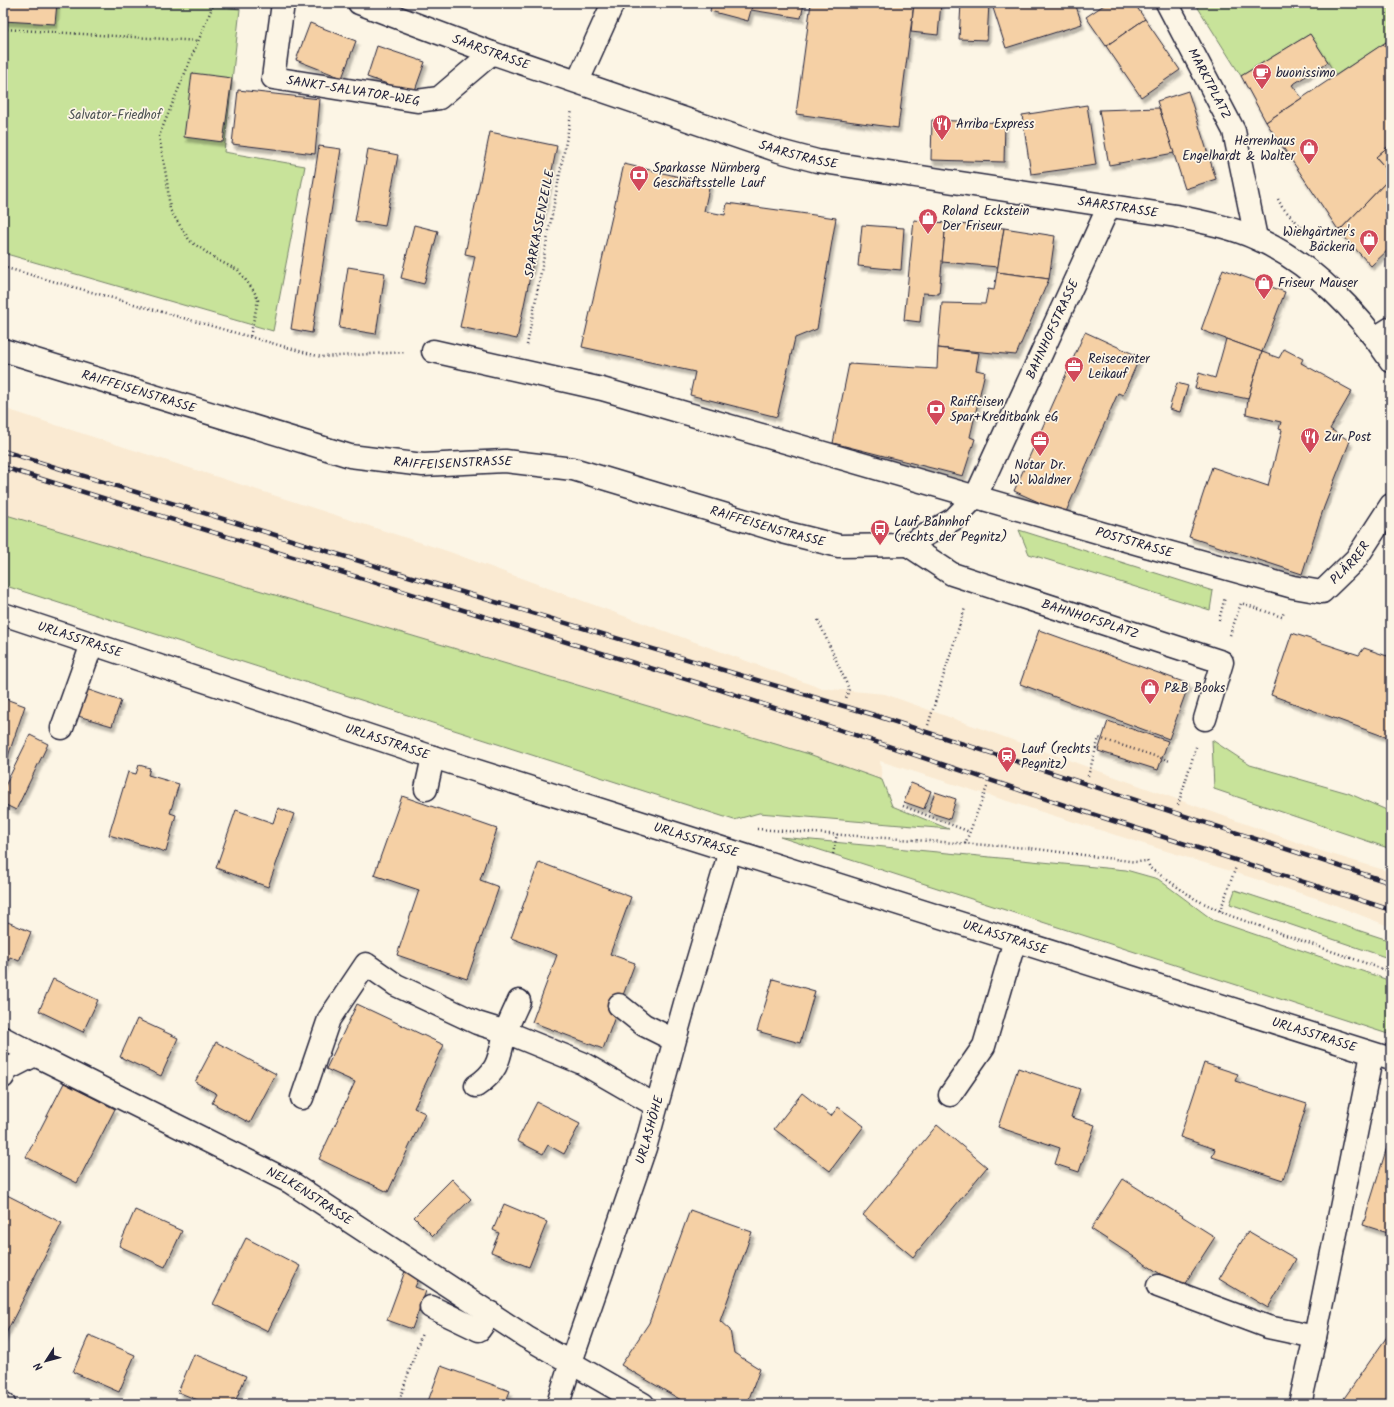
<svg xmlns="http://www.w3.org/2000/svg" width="1394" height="1407" font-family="Kalam,sans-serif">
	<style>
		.built { fill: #faead2 }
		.green { fill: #c8e39a; stroke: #75826a }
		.building { fill: #f5d0a5; stroke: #22223b; filter: url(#shadow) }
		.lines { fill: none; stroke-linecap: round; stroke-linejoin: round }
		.minor-casing { stroke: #22223b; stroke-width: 25 }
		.path { stroke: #22223b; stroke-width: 2.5; stroke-dasharray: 1 3; stroke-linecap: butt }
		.minor { stroke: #fcf5e5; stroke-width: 22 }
		.rail-casing { stroke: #22223b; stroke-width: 4.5 }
		.rail { stroke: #fcf5e5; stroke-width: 3; stroke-dasharray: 9; stroke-linecap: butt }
		.labels { text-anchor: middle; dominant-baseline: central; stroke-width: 3.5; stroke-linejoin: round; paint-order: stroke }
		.street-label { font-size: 13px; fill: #22223b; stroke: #fcf5e5 }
		.poi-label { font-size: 13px; fill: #22223b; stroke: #fcf5e5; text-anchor: start }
		.park-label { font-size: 13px; fill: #4c5253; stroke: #fcf5e5 }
	</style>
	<defs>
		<filter id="shadow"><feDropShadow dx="2.5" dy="4.5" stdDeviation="1" flood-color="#0004"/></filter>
	</defs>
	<rect width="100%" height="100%" fill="#fcf5e5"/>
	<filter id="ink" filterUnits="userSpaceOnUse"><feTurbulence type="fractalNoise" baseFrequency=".025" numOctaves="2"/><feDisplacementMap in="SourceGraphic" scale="8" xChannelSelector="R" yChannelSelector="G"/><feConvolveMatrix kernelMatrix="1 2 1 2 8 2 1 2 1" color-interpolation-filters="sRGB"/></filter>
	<g filter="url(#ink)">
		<!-- built -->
		<path class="built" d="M3,408L450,552L820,688L885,694L1321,851L1391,872V927L1322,900L880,761L882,780L809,754L3,514Z"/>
		<!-- green -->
		<g class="green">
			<path d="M3,3H191L240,9L224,152L305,166L273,331L3,253Z"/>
			<path d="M1195,3H1391V39L1336,75L1310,34L1241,76Z"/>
			<path d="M3,514L809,754L882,780L892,806L949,829L759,813L734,820L3,585Z"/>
			<path d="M1019,530L1213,591L1210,610L1029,554Z"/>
			<path d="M1212,740L1250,765L1348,793L1391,812V849L1214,789Z"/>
			<path d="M780,837L1126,870L1158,879L1213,920L1391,981V1035Z"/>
			<path d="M1235,890L1391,941V959L1230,904Z"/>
		</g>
		<!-- building -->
		<g class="building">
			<path d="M3,3H57L55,24L3,21Z"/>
			<path d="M712,3H753L748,21L710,11Z"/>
			<path d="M753,3H804L801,18L751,10Z"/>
			<path d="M811,3H914L898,128L796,114Z"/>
			<path d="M914,3H941L938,35L911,32Z"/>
			<path d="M961,3H989L987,40L959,39Z"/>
			<path d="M1010,3H1075L1082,24L1006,48L993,8Z"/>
			<path d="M1107,3H1134L1145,19L1106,46L1086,17Z"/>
			<path d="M1145,19L1180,70L1141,97L1106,46Z"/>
			<path d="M310,23L356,41L342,78L296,60Z"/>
			<path d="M1310,34L1328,62L1292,85L1302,98L1266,122L1241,76Z"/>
			<path d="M1391,39V54L1383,44Z"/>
			<path d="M1383,44L1391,54V144L1376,157L1391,174V177L1339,231L1266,122Z"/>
			<path d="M377,46L425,62L414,93L367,77Z"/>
			<path d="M192,73L232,78L223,142L184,137Z"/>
			<path d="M238,90L320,99L315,154L232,144Z"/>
			<path d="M1188,91L1216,179L1185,189L1157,101Z"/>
			<path d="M1087,105L1096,165L1031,174L1022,115Z"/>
			<path d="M1159,108L1174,153L1109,165L1099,110Z"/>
			<path d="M932,120L1005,123L1004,162L931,160Z"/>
			<path d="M490,132L557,146L517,339L460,327L475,256L465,254Z"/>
			<path d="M1391,144V174L1376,157Z"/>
			<path d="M319,146L341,149L312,333L291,329Z"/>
			<path d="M368,149L398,155L385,226L355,221Z"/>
			<path d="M624,164L710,184L704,211L725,215L727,203L836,218L817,329L795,338L777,417L690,395L695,372L582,347Z"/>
			<path d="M1391,177V247L1371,266L1339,231Z"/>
			<path d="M914,220L946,223L939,294L923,293L920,322L904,320Z"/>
			<path d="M946,223L1004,228L998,267L942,262Z"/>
			<path d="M414,225L438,231L424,284L401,278Z"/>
			<path d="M862,225L904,228L901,270L858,266Z"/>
			<path d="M1004,228L1055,236L1049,279L997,272Z"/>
			<path d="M348,267L385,273L376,334L339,328Z"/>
			<path d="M1223,269L1285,292L1262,352L1201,330Z"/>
			<path d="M997,272L1049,279L1016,355L938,348L942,303L985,304L988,289L994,290Z"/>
			<path d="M1085,332L1140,357L1123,395L1118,393L1065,514L1014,491Z"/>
			<path d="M1226,339L1262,352L1248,399L1195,388L1199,373L1215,378Z"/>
			<path d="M938,348L979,353L976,370L985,372L970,437L975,439L963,476L833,443L849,364L937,369Z"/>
			<path d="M1284,349L1303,359L1301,363L1352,391L1330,429L1350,441L1324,507L1302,574L1189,537L1212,467L1268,486L1282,430L1279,429L1281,422L1246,414L1248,399L1262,352L1279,358Z"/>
			<path d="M1177,383L1188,386L1180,412L1169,409Z"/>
			<path d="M1039,630L1189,684L1169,739L1020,684Z"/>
			<path d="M1292,633L1359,655L1364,648L1387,656L1391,650V739L1271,695Z"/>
			<path d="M86,689L121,701L112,726L78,716Z"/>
			<path d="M3,698L25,706L4,768H3Z"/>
			<path d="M1108,721L1168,741L1158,770L1098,751Z"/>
			<path d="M30,735L48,744L16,810L6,805L3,811V790Z"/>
			<path d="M139,765L150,768L148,775L179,784L170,813L176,815L166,852L109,835L128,772L136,774Z"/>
			<path d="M911,783L931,791L924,809L904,802Z"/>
			<path d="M935,792L956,799L950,819L928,812Z"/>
			<path d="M402,796L497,829L480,880L499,887L467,979L397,955L419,890L374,875Z"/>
			<path d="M278,808L294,814L268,887L216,868L236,810L273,823Z"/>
			<path d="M539,862L631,897L610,954L635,963L603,1049L532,1022L557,955L511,938Z"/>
			<path d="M3,920L31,932L19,961L10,957L3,975Z"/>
			<path d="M53,979L98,1000L83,1032L39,1011Z"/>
			<path d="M773,979L815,991L800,1043L757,1031Z"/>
			<path d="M357,1004L444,1045L414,1108L425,1113L388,1192L319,1159L355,1082L326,1069Z"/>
			<path d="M137,1019L178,1038L161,1076L120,1057Z"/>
			<path d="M216,1042L276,1074L250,1123L212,1103L217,1094L195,1082Z"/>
			<path d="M1204,1063L1238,1074L1235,1081L1307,1104L1283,1180L1212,1157L1215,1149L1180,1137Z"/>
			<path d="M1018,1068L1080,1089L1071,1117L1095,1125L1079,1172L1055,1164L1060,1148L998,1127Z"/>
			<path d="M64,1083L115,1109L77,1183L26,1157Z"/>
			<path d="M802,1093L831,1116L838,1107L864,1126L830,1171L774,1129Z"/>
			<path d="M537,1102L580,1124L564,1154L548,1145L543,1154L517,1141Z"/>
			<path d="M937,1125L987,1167L913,1257L863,1215Z"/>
			<path d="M1391,1134V1234L1363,1225Z"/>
			<path d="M452,1179L471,1199L433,1236L414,1217Z"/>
			<path d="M1123,1179L1215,1237L1182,1288L1091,1229Z"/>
			<path d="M3,1193L62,1223L3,1339Z"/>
			<path d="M504,1204L547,1222L529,1267L491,1252L499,1233L493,1230Z"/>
			<path d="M135,1210L182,1231L165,1267L119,1246Z"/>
			<path d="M690,1210L752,1232L720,1321L730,1330L734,1353L760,1369L747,1404H688L621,1365L649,1323Z"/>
			<path d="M1248,1231L1296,1259L1268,1308L1219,1279Z"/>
			<path d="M246,1238L300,1266L268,1331L213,1304Z"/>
			<path d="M405,1271L420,1276L415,1287L426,1291L412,1329L387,1320Z"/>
			<path d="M1391,1331V1404H1340Z"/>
			<path d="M89,1335L135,1355L119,1392L73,1372Z"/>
			<path d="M194,1354L246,1376L234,1404H207L178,1392Z"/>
			<path d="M441,1366L510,1391L505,1404H427Z"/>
		</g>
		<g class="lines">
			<defs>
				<g id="minor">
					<path id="s1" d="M283,3L273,78L417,101L439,98L492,53"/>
					<path id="s2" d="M359,3L492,53L779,151L817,161L1176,216C1203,222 1231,227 1255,238C1311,262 1358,312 1391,361"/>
					<path id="s3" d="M1167,3L1234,131L1256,238"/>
					<path d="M578,81L613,3"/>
					<path d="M1375,338L1391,328"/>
					<path id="s4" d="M3,350L350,456L423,465L505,461L573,469L783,532L839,546L908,545L954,519L976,496L1109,206"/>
					<path id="s5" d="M433,351L602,389L1139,544L1293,587L1322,592L1356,559L1391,505"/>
					<path id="s6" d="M908,545L952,574L1222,662L1205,719"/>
					<path id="s7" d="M3,614L433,757L1391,1059"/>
					<path d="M62,728L92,644"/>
					<path d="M426,789L433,757"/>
					<path d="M619,1005L644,1025L674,1040"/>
					<path d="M3,1038L35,1055"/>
					<path id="s8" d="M3,1077L6,1070L35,1055L290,1182L526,1337L643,1404"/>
					<path d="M476,1086C499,1071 499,1058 505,1033C509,1022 514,1012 519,1001"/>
					<path d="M950,1095L984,1046L1015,940"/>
					<path d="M302,1098L329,1019L366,964L396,985L477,1023L506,1032L582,1063L655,1105"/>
					<path d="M1158,1286L1268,1327L1315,1337L1372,1054"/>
					<path d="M431,1307L479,1330L491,1313"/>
					<path d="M3,1404H4"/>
					<path id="s9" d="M558,1404L571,1362L645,1148L687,996L730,851"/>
					<path d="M1300,1404L1315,1337"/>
				</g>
			</defs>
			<!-- minor casing -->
			<use href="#minor" class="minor-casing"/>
			<!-- path -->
			<g class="path">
				<path d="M214,3L159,136L167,181L170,210L190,241L219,261L238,270L254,291L258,300L250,337"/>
				<path d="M3,29L198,41"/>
				<path d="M1278,199L1282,207L1307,233"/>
				<path d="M3,267L321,357L406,352"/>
				<path d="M527,345L572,110"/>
				<path d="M818,620L849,689L846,699"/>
				<path d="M1219,620L1225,597"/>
				<path d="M1230,635L1241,603L1282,617L1284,612"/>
				<path d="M928,725L965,608"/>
				<path d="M1088,776L1099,738L1170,761"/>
				<path d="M1178,805L1197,744"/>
				<path d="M903,806L970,832"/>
				<path d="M757,829L1029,848L1137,862L1147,861L1150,868L1195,899L1231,916L1391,972"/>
				<path d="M965,844L987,787"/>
				<path d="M833,854L837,834"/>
				<path d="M1220,911L1236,867"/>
				<path d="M398,1404L422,1333"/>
			</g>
			<!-- minor -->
			<use href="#minor" class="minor"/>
			<defs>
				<g id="rail">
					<path d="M3,451L395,572L874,715L1391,883"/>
					<path d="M3,467L721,690L1073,808L1391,910"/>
				</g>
			</defs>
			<!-- rail casing -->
			<use href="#rail" class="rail-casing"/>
			<!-- rail -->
			<use href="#rail" class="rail"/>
		</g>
	</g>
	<!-- icons -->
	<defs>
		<symbol id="cafe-pin" viewBox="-11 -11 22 30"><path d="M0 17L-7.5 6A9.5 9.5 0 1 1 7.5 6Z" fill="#d1495b" stroke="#fcf5e5"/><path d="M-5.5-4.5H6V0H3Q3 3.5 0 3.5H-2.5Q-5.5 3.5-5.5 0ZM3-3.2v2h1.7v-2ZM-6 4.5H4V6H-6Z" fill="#fff"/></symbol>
		<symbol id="restaurant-pin" viewBox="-11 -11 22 30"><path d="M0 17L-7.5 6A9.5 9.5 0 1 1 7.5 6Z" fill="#d1495b" stroke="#fcf5e5"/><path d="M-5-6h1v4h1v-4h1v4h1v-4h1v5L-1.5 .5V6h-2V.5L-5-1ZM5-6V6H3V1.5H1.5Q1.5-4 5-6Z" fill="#fff"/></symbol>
		<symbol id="shop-pin" viewBox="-11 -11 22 30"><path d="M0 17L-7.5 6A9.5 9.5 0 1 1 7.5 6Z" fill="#d1495b" stroke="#fcf5e5"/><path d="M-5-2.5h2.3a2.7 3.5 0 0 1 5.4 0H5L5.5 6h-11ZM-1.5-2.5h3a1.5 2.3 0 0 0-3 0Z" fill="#fff"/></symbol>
		<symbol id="bank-pin" viewBox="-11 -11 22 30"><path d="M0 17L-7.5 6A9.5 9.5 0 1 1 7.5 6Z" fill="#d1495b" stroke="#fcf5e5"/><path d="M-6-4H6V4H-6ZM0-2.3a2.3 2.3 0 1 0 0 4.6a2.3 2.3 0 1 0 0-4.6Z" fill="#fff"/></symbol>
		<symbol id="office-pin" viewBox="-11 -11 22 30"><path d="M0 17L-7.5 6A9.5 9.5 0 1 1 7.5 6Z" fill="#d1495b" stroke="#fcf5e5"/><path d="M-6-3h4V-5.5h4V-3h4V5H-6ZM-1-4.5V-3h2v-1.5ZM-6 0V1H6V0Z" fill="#fff"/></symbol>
		<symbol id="bus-pin" viewBox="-11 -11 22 30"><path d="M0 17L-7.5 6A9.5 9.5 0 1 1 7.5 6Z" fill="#d1495b" stroke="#fcf5e5"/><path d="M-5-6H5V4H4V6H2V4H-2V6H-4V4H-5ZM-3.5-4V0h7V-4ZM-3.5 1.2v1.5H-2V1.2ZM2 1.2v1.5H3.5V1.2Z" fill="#fff"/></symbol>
		<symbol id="station-pin" viewBox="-11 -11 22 30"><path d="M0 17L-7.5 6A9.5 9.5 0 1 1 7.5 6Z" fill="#d1495b" stroke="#fcf5e5"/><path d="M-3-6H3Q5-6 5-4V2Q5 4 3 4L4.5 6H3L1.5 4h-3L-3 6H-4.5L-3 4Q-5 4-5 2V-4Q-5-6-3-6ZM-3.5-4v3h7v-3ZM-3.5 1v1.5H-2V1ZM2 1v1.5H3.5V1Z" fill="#fff"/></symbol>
	</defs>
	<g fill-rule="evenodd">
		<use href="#cafe-pin" x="1251" y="62" width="22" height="30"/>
		<use href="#restaurant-pin" x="931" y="113" width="22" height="30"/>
		<use href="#shop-pin" x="1298" y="137" width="22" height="30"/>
		<use href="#bank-pin" x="628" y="164" width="22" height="30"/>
		<use href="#shop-pin" x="917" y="207" width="22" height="30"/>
		<use href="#shop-pin" x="1358" y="228" width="22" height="30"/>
		<use href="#shop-pin" x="1253" y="272" width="22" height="30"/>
		<use href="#office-pin" x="1063" y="355" width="22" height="30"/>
		<use href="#bank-pin" x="925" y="398" width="22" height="30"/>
		<use href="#restaurant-pin" x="1299" y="426" width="22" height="30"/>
		<use href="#office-pin" x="1029" y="429" width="22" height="30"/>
		<use href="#bus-pin" x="869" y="518" width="22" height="30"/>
		<use href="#shop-pin" x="1139" y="677" width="22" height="30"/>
		<use href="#station-pin" x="996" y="745" width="22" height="30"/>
	</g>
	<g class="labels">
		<!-- street labels -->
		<g class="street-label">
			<text stroke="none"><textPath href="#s2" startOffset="141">SAARSTRASSE</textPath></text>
			<text stroke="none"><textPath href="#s3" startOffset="91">MARKTPLATZ</textPath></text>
			<text stroke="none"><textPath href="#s1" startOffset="157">SANKT-SALVATOR-WEG</textPath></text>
			<text stroke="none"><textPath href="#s2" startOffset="465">SAARSTRASSE</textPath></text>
			<text stroke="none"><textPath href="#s2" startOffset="789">SAARSTRASSE</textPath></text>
			<text transform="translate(540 224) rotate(-79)">SPARKASSENZEILE</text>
			<text stroke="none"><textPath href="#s4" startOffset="1201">BAHNHOFSTRASSE</textPath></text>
			<text stroke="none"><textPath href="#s4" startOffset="142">RAIFFEISENSTRASSE</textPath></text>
			<text stroke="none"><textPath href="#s4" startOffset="466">RAIFFEISENSTRASSE</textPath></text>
			<text stroke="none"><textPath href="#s4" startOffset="790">RAIFFEISENSTRASSE</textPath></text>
			<text stroke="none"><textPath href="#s5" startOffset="727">POSTSTRASSE</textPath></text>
			<text stroke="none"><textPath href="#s5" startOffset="962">PLÄRRER</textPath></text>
			<text stroke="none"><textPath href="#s6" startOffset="198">BAHNHOFSPLATZ</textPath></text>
			<text stroke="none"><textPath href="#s7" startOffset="81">URLASSTRASSE</textPath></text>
			<text stroke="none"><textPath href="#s7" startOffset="405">URLASSTRASSE</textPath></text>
			<text stroke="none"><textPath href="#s7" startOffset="729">URLASSTRASSE</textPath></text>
			<text stroke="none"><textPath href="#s7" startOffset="1053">URLASSTRASSE</textPath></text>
			<text stroke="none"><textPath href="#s7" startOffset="1377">URLASSTRASSE</textPath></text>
			<text stroke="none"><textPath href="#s9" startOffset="289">URLASHÖHE</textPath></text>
			<text stroke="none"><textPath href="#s8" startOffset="349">NELKENSTRASSE</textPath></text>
		</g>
		<!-- poi labels -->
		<g class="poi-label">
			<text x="1276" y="73">buonissimo</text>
			<text x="956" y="124">Arriba Express</text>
			<text x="1295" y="141" text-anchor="end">Herrenhaus<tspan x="1295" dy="15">Engelhardt &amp; Walter</tspan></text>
			<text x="653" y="168">Sparkasse Nürnberg<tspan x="653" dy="15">Geschäftsstelle Lauf</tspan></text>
			<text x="942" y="211">Roland Eckstein<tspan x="942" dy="15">Der Friseur</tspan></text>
			<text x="1355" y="232" text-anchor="end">Wiehgärtner's<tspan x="1355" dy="15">Bäckeria</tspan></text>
			<text x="1278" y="283">Friseur Mauser</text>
			<text x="1088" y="359">Reisecenter<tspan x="1088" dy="15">Leikauf</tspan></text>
			<text x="950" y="402">Raiffeisen<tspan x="950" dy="15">Spar+Kreditbank eG</tspan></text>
			<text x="1324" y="437">Zur Post</text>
			<text x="1040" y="465" text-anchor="middle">Notar Dr.<tspan x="1040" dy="15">W. Waldner</tspan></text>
			<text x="894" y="522">Lauf Bahnhof<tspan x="894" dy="15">(rechts der Pegnitz)</tspan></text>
			<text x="1164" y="688">P&amp;B Books</text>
			<text x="1021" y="749">Lauf (rechts<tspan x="1021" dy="15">Pegnitz)</tspan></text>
		</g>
		<!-- park labels -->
		<g class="park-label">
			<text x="115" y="115">Salvator-Friedhof</text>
		</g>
	</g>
	<!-- margin -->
	<rect width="1394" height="1407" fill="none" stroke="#fcf5e5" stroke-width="16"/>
	<rect x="8" y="8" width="1378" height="1391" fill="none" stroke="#22223b" stroke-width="1.5" filter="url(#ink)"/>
	<!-- north arrow -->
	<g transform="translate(46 1361) rotate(234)" stroke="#fcf5e5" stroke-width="3" paint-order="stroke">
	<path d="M0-3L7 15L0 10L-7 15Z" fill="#22223b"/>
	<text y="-6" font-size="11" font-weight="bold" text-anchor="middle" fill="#22223b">N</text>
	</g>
</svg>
